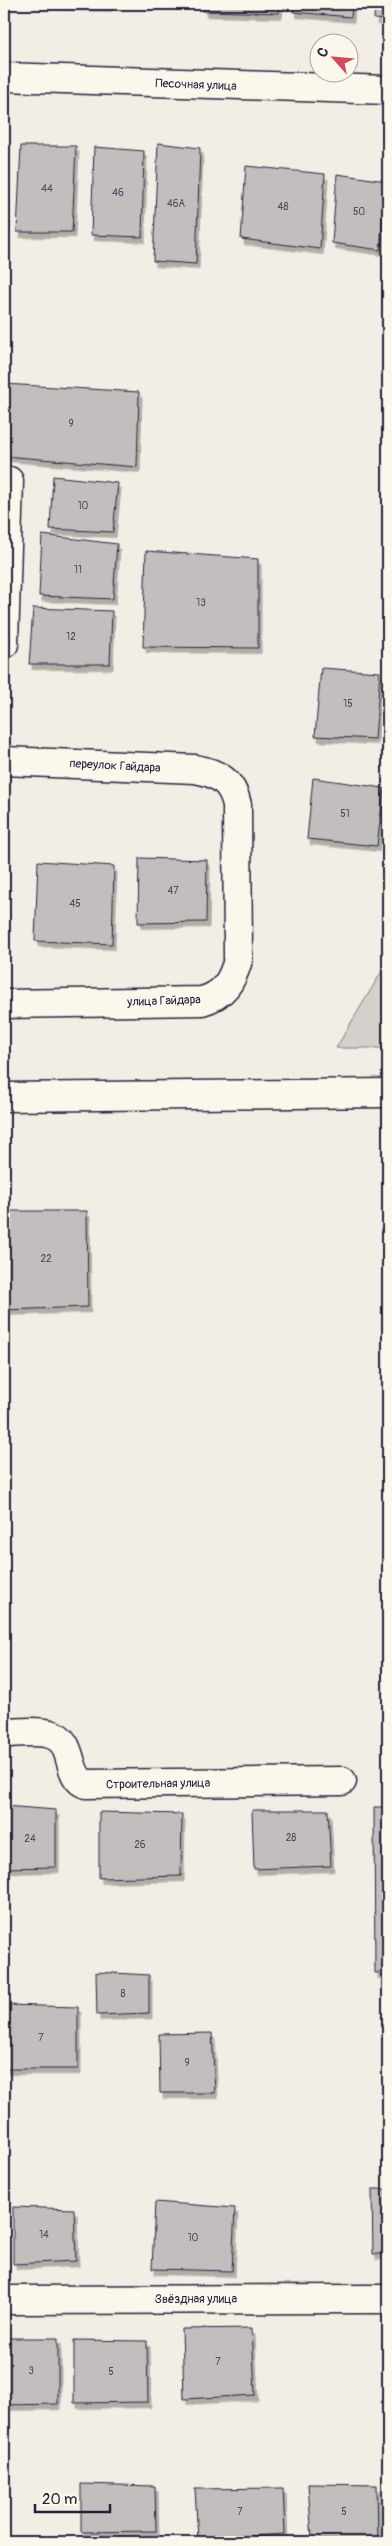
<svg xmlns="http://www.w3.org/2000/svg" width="392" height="2546" font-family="Pangolin,sans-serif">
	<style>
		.green { fill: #d4d1cc; stroke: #7b7a84 }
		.building { fill: #c2bebe; stroke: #22223b; filter: url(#shadow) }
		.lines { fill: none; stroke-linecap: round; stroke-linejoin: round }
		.street-casing { stroke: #22223b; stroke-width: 31 }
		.secondary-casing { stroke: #22223b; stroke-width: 31 }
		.street { stroke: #fbf7ec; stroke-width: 28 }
		.secondary { stroke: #fbf7ec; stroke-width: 28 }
		.labels { text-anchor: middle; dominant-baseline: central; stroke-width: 5; stroke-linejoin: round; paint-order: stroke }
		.number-label { font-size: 10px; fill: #4a495c }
		.street-label { font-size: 12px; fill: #22223b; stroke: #fbf7ec }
	</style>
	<defs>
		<filter id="shadow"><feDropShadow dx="3" dy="5.5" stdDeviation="0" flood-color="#0004"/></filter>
	</defs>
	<rect width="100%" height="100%" fill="#f2eee5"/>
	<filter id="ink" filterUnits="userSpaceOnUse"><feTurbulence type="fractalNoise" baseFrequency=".02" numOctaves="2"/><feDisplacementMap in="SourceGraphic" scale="10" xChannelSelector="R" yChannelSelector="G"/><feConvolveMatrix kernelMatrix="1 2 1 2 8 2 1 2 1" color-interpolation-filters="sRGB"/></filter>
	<g filter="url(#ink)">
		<!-- green -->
		<path class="green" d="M388,961V1048H336Z"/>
		<!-- building -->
		<g class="building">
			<path d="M55,4H109V6Z"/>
			<path d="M204,4H280L279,13L203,11Z"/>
			<path d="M294,4H352L351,17L293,12Z"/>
			<path d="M375,4H388V20L374,19Z"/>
			<path d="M158,143L200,148L196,264L153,261Z"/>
			<path d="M21,146H76L72,232H17Z"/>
			<path d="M94,147L144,151L142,237L91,235Z"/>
			<path d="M246,166L325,174L320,249L241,239Z"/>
			<path d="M337,174L386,181L380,250L332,243Z"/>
			<path d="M4,384L139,392L137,467L4,456Z"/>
			<path d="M53,476L118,483L113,532L50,529Z"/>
			<path d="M42,535L117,544L113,599L39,596Z"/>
			<path d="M146,551L258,559V648L143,647Z"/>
			<path d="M33,608L112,611L110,664H29Z"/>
			<path d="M321,668L380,672L375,739L315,736Z"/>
			<path d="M313,778L384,788L377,846L307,839Z"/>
			<path d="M139,858L207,860L206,922L138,923Z"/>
			<path d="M38,861L114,866L112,944L35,941Z"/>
			<path d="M4,1211H87L88,1307L4,1310Z"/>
			<path d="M4,1806L56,1810V1867L4,1868Z"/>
			<path d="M374,1807H388V1972L375,1973Z"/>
			<path d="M252,1810H328L331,1866L254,1869Z"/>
			<path d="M99,1812L182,1814L181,1876L99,1878Z"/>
			<path d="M96,1972L149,1975V2013L97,2015Z"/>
			<path d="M5,2005L78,2007V2069H4Z"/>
			<path d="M212,2033L215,2093H160L159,2034Z"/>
			<path d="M372,2189H388V2254H373Z"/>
			<path d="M155,2202L235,2208L232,2271L152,2269Z"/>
			<path d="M13,2207L74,2209L76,2261L13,2264Z"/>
			<path d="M252,2328L255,2395L184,2399L182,2329Z"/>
			<path d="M4,2338H58V2404L4,2405Z"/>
			<path d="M74,2340L147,2341L148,2402L74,2403Z"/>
			<path d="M81,2484L155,2486L156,2531L81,2532Z"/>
			<path d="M308,2484L377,2485L378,2540H312Z"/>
			<path d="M283,2488L285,2534L198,2539L195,2489Z"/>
		</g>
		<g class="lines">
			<defs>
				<g id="street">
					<path d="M4,77L388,90"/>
					<path d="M4,644L9,481"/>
					<path d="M4,761L195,769C218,773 232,781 237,805L238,960C232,981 224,995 202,1001L4,1004"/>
					<path d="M4,1733C18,1733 36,1730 50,1734C76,1740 65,1777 86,1784L342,1781"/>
					<path d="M4,2300L388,2299"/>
				</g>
				<path id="secondary" d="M4,1097L388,1093"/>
			</defs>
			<!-- street casing -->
			<use href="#street" class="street-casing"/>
			<!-- secondary casing -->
			<use href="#secondary" class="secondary-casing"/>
			<!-- street -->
			<use href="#street" class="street"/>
			<!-- secondary -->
			<use href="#secondary" class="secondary"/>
		</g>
	</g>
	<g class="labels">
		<!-- number labels -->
		<g class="number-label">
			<text x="47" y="189">44</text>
			<text x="118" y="193">46</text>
			<text x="176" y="204">46А</text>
			<text x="283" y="207">48</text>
			<text x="359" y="212">50</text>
			<text x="71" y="424">9</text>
			<text x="83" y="506">10</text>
			<text x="78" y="570">11</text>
			<text x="201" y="603">13</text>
			<text x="71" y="637">12</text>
			<text x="348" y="704">15</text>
			<text x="345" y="814">51</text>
			<text x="173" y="891">47</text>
			<text x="75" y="904">45</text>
			<text x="46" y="1259">22</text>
			<text x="291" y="1838">28</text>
			<text x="30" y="1839">24</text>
			<text x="140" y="1845">26</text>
			<text x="123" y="1994">8</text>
			<text x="41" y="2038">7</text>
			<text x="187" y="2063">9</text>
			<text x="44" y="2235">14</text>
			<text x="193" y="2238">10</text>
			<text x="218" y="2362">7</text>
			<text x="31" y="2371">3</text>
			<text x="111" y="2372">5</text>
			<text x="240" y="2512">7</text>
			<text x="344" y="2512">5</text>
		</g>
		<!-- street labels -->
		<g class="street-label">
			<text transform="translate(196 85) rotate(2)">Песочная улица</text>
			<text transform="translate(115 766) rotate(3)">переулок Гайдара</text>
			<text transform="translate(164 1001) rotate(-2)">улица Гайдара</text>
			<text transform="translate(158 1784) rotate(-1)">Строительная улица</text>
			<text x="196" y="2299">Звёздная улица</text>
		</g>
	</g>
	<!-- margin -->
	<rect width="392" height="2546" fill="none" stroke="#fbf7ec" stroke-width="20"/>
	<rect x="10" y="10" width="372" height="2526" fill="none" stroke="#22223b" stroke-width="2" filter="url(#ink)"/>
	<!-- north arrow -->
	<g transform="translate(334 58) rotate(297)"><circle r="24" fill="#fbf7ec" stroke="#a4a2a5"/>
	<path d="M0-4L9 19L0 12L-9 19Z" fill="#d1495b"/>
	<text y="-8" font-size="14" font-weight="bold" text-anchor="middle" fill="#22223b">С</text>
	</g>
	<!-- scale -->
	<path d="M35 2504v8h75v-8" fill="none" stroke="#22223b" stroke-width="2.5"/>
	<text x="42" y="2504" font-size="15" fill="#22223b" stroke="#fbf7ec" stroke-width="4" paint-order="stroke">20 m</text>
</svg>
